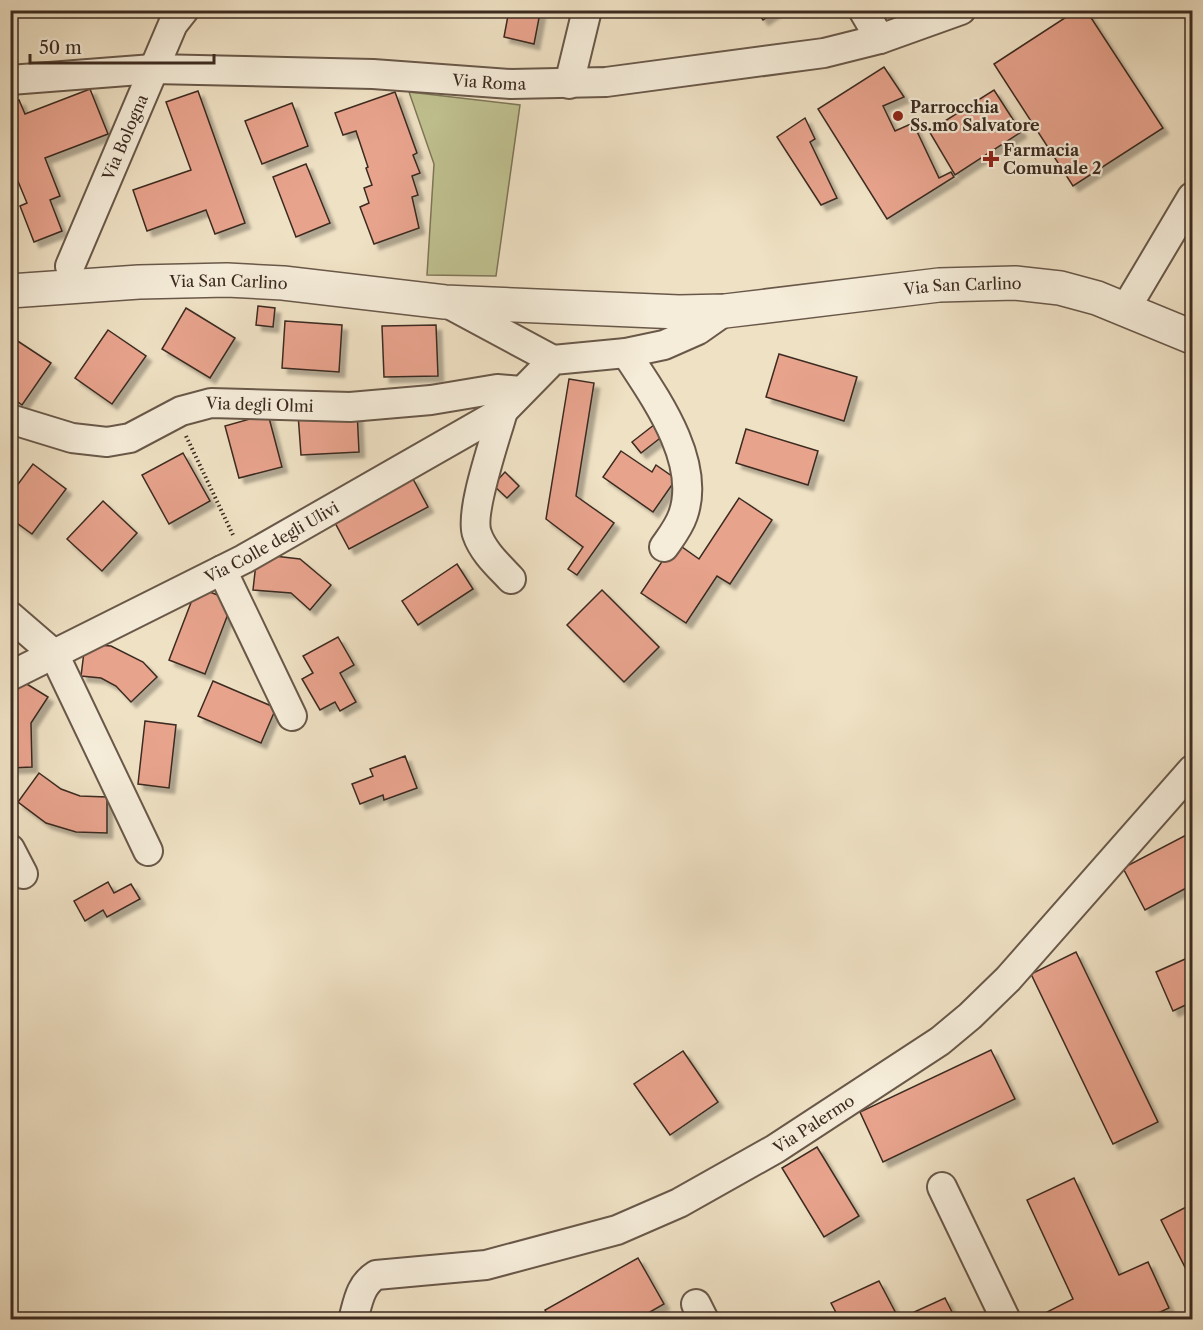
<svg xmlns="http://www.w3.org/2000/svg" width="1203" height="1330" font-family="'Libre Caslon Text',serif">
	<style>
		.green { fill: #c0c190; stroke: #7e7658; stroke-width: 1.5 }
		.building { fill: #e8a38d; stroke: #3c2b20; stroke-width: 1.5; filter: url(#shadow) }
		.lines { fill: none; stroke-linecap: round; stroke-linejoin: round }
		.minor-casing { stroke: #695849; stroke-width: 32 }
		.tertiary-casing { stroke: #695849; stroke-width: 36 }
		.path { stroke: #3c2b20; stroke-width: 4; stroke-dasharray: 1.5 3; stroke-linecap: butt }
		.minor { stroke: #f5ecd9; stroke-width: 28 }
		.tertiary { stroke: #f5ecd9; stroke-width: 33 }
		.poi-dot { fill: #8f2418; stroke: #f5ecd9; stroke-width: 2 }
		.labels { text-anchor: middle; dominant-baseline: central; stroke-width: 4.5; stroke-linejoin: round; paint-order: stroke }
		.street-label { font-size: 16px; fill: #3c2b20; stroke: #f5ecd9 }
		.poi-label { font-size: 16px; font-weight: bold; fill: #3c2b20; stroke: #f5ecd9; text-anchor: start }
	</style>
	<defs>
		<filter id="shadow"><feDropShadow dx="5.5" dy="5.5" stdDeviation="1.5" flood-color="#0004"/></filter>
	</defs>
	<rect width="100%" height="100%" fill="#efe1c4"/>
	<filter id="stains"><feTurbulence type="fractalNoise" baseFrequency=".00333" numOctaves="4"/><feColorMatrix values="0 0 0 0 .2 0 0 0 0 .09 0 0 0 0 .02 0 0 0 .5 -.17"/></filter>
	<radialGradient id="worn" r=".72"><stop offset=".6" stop-color="#630" stop-opacity="0"/><stop offset="1" stop-color="#630" stop-opacity=".3"/></radialGradient>
	<!-- green -->
	<path class="green" d="M409,92L520,105L496,276L427,275L434,164Z"/>
	<!-- building -->
	<g class="building">
		<path d="M509,10L540,13L534,44L504,37Z"/>
		<path d="M756,10H777L763,20Z"/>
		<path d="M1077,10H1086L1163,128L1073,186L994,64Z"/>
		<path d="M884,67L904,97L883,106L895,131L913,123L939,178L951,172L954,177L887,219L818,109Z"/>
		<path d="M90,89L108,134L45,158L60,196L50,200L62,231L34,242L20,206L27,203L10,162V103L19,100L25,114Z"/>
		<path d="M994,90L1021,132L955,175L929,131Z"/>
		<path d="M198,91L245,223L215,234L206,210L147,231L133,190L191,170L166,102Z"/>
		<path d="M395,92L417,153L413,155L420,173L412,176L418,195L412,197L419,228L374,244L360,207L369,203L364,188L372,185L366,168L368,167L356,131L343,135L335,113Z"/>
		<path d="M292,103L308,146L262,164L245,121Z"/>
		<path d="M805,118L815,139L810,142L837,198L821,205L777,137Z"/>
		<path d="M306,164L330,223L296,237L273,177Z"/>
		<path d="M258,306L275,308L273,327L256,325Z"/>
		<path d="M186,308L235,338L210,378L162,349Z"/>
		<path d="M285,321L342,325L339,372L282,368Z"/>
		<path d="M436,325L438,376L384,377L382,326Z"/>
		<path d="M108,330L146,356L112,404L75,378Z"/>
		<path d="M10,336L51,363L22,405L10,396Z"/>
		<path d="M779,354L857,377L844,421L766,397Z"/>
		<path d="M569,379L594,383L576,496L614,523L577,575L568,569L583,547L546,519Z"/>
		<path d="M357,410L359,452L301,455L298,414Z"/>
		<path d="M268,414L282,467L239,478L225,426Z"/>
		<path d="M659,421L668,432L641,453L632,442Z"/>
		<path d="M746,429L818,451L808,485L736,463Z"/>
		<path d="M621,451L652,472L656,465L676,479L653,512L603,477Z"/>
		<path d="M183,453L210,501L169,524L142,475Z"/>
		<path d="M33,464L66,489L32,534L10,518V495Z"/>
		<path d="M505,472L519,486L507,498L493,485Z"/>
		<path d="M412,477L428,507L349,549L333,519Z"/>
		<path d="M739,498L772,520L730,584L717,576L686,623L641,593L675,542L699,559Z"/>
		<path d="M103,501L137,533L102,571L67,539Z"/>
		<path d="M257,554L300,559L331,585L310,610L291,593L253,590Z"/>
		<path d="M457,564L473,589L418,625L402,601Z"/>
		<path d="M197,587L233,601L205,674L169,660Z"/>
		<path d="M602,590L659,647L624,682L567,625Z"/>
		<path d="M338,637L354,665L340,673L356,702L340,711L335,702L320,710L302,679L313,673L303,656Z"/>
		<path d="M85,644L111,646L143,662L157,677L131,702L116,686L101,678L81,676Z"/>
		<path d="M17,678L48,697L31,723L32,767L10,768V688Z"/>
		<path d="M213,681L276,708L261,743L198,716Z"/>
		<path d="M145,721L176,725L169,788L138,784Z"/>
		<path d="M405,756L417,788L384,800L383,795L360,804L352,784L373,776L370,769Z"/>
		<path d="M39,773L61,789L80,796L107,797V833L76,832L46,823L18,802Z"/>
		<path d="M1192,832V885L1145,910L1123,868Z"/>
		<path d="M108,882L114,893L131,884L140,899L107,917L103,910L85,921L74,901Z"/>
		<path d="M1076,952L1158,1122L1113,1144L1031,974Z"/>
		<path d="M1192,956V1002L1173,1011L1156,972Z"/>
		<path d="M991,1050L1015,1099L883,1162L860,1112Z"/>
		<path d="M683,1051L718,1102L670,1135L634,1084Z"/>
		<path d="M817,1147L859,1216L824,1237L782,1168Z"/>
		<path d="M1074,1178L1119,1275L1148,1262L1169,1308L1143,1320H1048L1045,1313L1073,1299L1027,1200Z"/>
		<path d="M1192,1204V1281L1161,1220Z"/>
		<path d="M638,1258L664,1304L636,1320H550L545,1310Z"/>
		<path d="M879,1281L899,1319L945,1298L956,1320H840L831,1303Z"/>
	</g>
	<g class="lines">
		<defs>
			<g id="minor">
				<path d="M863,10L880,39"/>
				<path id="s1" d="M10,80L153,69L373,74L511,84L606,82L824,53L880,39L961,10"/>
				<path d="M569,84L587,10"/>
				<path id="s2" d="M70,266L173,24L184,10"/>
				<path d="M445,302L553,360"/>
				<path d="M1126,308L1192,197"/>
				<path d="M626,353C654,396 702,461 683,515C679,527 671,537 664,547"/>
				<path d="M503,411C496,437 469,512 477,534C483,552 499,566 511,579"/>
				<path id="s3" d="M10,419L72,438L107,442L130,438L181,411L211,403L350,407L431,400L497,389L521,391"/>
				<path d="M222,570L292,716"/>
				<path d="M10,616L54,654L148,851"/>
				<path id="s4" d="M10,676L244,559L503,411L553,360L626,353L664,345L698,330L725,311"/>
				<path d="M10,849L23,874"/>
				<path d="M942,1187L1006,1320"/>
				<path d="M696,1304L704,1320"/>
				<path id="s5" d="M353,1320C358,1302 360,1285 376,1275L486,1265L617,1230L679,1203L775,1149L940,1041L970,1016L1008,979L1192,770"/>
			</g>
			<g id="tertiary">
				<path id="s6" d="M10,291L139,282L227,280L283,283L445,302L679,312L725,311L939,285L1015,283L1060,288L1097,298L1192,337"/>
			</g>
		</defs>
		<!-- minor casing -->
		<use href="#minor" class="minor-casing"/>
		<!-- tertiary casing -->
		<use href="#tertiary" class="tertiary-casing"/>
		<!-- path -->
		<path class="path" d="M186,436L233,535"/>
		<!-- minor -->
		<use href="#minor" class="minor"/>
		<!-- tertiary -->
		<use href="#tertiary" class="tertiary"/>
	</g>
	<!-- markers -->
	<g class="poi-dot">
		<circle cx="898" cy="116" r="6"/>
		<path d="M988 150h6v6h6v6h-6v6h-6v-6h-6v-6h6z"/>
	</g>
	<g class="labels">
		<!-- street labels -->
		<g class="street-label">
			<text stroke="none"><textPath href="#s1" startOffset="480">Via Roma</textPath></text>
			<text stroke="none"><textPath href="#s2" startOffset="140">Via Bologna</textPath></text>
			<text stroke="none"><textPath href="#s6" startOffset="219">Via San Carlino</textPath></text>
			<text stroke="none"><textPath href="#s6" startOffset="956">Via San Carlino</textPath></text>
			<text stroke="none"><textPath href="#s3" startOffset="261">Via degli Olmi</textPath></text>
			<text stroke="none"><textPath href="#s4" startOffset="294">Via Colle degli Ulivi</textPath></text>
			<text stroke="none"><textPath href="#s5" startOffset="522">Via Palermo</textPath></text>
		</g>
		<!-- poi labels -->
		<g class="poi-label">
			<text x="910" y="107">Parrocchia<tspan x="910" dy="18">Ss.mo Salvatore</tspan></text>
			<text x="1003" y="150">Farmacia<tspan x="1003" dy="18">Comunale 2</tspan></text>
		</g>
	</g>
	<!-- margin -->
	<rect width="1203" height="1330" fill="none" stroke="#efe1c4" stroke-width="36"/>
	<rect x="12" y="12" width="1179" height="1306" fill="none" stroke="#3c2b20" stroke-width="3"/>
	<rect x="18" y="18" width="1167" height="1294" fill="none" stroke="#3c2b20" stroke-width="1.5"/>
	<!-- scale -->
	<path d="M30 54v9h184v-9" fill="none" stroke="#3c2b20" stroke-width="3"/>
	<text x="39" y="54" font-size="18" fill="#3c2b20" stroke="#f5ecd9" stroke-width="4.5" paint-order="stroke">50 m</text>
	<rect width="100%" height="100%" filter="url(#stains)"/>
	<rect width="100%" height="100%" fill="url(#worn)"/>
</svg>
